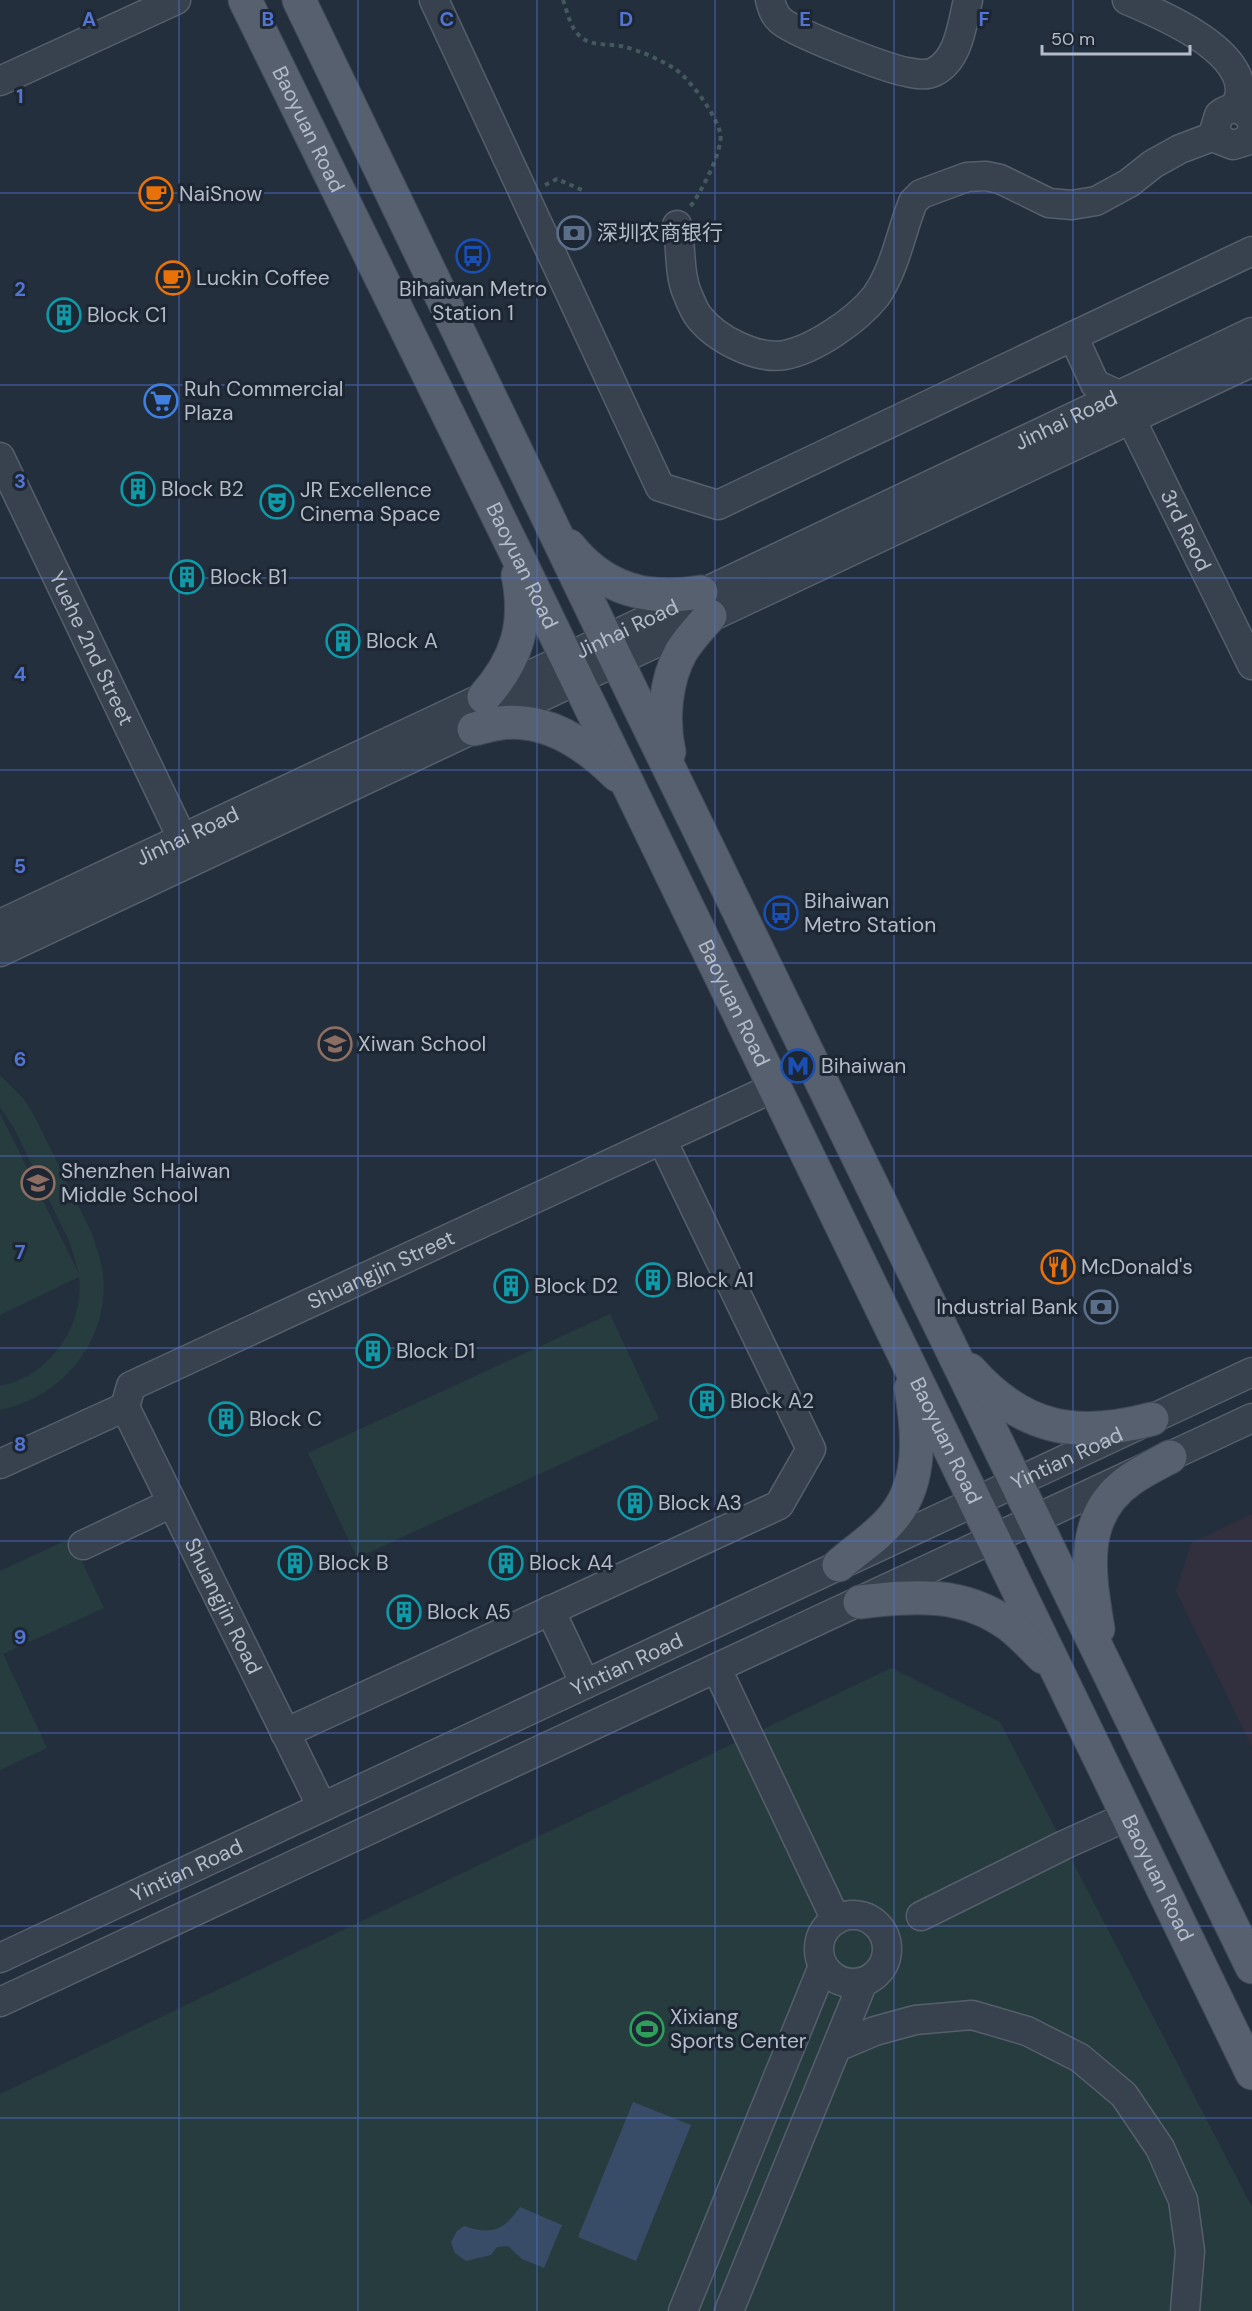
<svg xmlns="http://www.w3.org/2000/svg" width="1252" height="2311" font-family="'DM Sans','Noto Sans SC',sans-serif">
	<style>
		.medical { fill: #32303f }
		.green { fill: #263c3f }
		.water { fill: #394c67 }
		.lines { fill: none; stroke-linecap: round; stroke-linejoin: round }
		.minor-casing { stroke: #565f6c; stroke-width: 31 }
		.major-casing { stroke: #414a57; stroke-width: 35 }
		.path { stroke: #44595c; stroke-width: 4; stroke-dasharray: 4.5 4.5; stroke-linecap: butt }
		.minor { stroke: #38414e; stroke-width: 28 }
		.major { stroke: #56606e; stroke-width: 33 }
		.grid { fill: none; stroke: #5274d3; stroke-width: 1.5; stroke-opacity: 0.55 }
		.labels { text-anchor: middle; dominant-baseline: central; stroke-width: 6; stroke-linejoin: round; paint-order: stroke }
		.street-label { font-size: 21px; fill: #b4bcc9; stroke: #1d2633 }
		.poi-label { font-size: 21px; fill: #b4bcc9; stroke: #1d2633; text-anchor: start }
		.grid-label { font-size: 20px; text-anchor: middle; font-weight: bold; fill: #5274d3; stroke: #1d2633; stroke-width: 6; stroke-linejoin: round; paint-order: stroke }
	</style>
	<rect width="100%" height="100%" fill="#242f3e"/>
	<!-- medical -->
	<path class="medical" d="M1252,1514V1747L1176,1591L1191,1543Z"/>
	<!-- green -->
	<g class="green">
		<path d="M0,1075L24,1099L35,1117L92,1234C96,1247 101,1260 103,1274C110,1339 63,1398 0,1410V1386C49,1377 85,1326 79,1277L0,1315V1113L79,1274L70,1243L14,1128L0,1107Z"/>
		<path d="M610,1314L659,1419L357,1558L308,1453Z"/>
		<path d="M71,1538L104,1608L3,1654L47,1748L0,1770V1571Z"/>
		<path d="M891,1668L1000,1722L1252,2207V2311H0V2094Z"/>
	</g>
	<!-- water -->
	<g class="water">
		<path d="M633,2102L691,2125L636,2261L578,2237Z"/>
		<path d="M520,2207L562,2225L544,2268L522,2259L508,2246L497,2247L491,2255L466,2261L455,2253L451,2242L457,2231L464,2226C492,2235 503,2231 520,2207Z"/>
	</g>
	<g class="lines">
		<defs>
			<g id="minor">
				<path d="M434,0L660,487L718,505L1252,251"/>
				<path d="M770,0C772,7 774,15 780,20C791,32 888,69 907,72C916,74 925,76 934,72C959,60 962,24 968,0"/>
				<path d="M1127,0C1160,14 1239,47 1240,90C1240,96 1237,102 1236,108"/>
				<path d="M0,81L176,0"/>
				<path d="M1252,123C1247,107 1231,105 1219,115L1215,128L1220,140L1233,145L1246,141L1252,132"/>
				<path d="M677,225C682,246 678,272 687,293C690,300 694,311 699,317C716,339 757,360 785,355C815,349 857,320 876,296C895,269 901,232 913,202L921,194L967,177L986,176L1000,179L1049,203L1072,205L1096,201L1129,183L1153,164L1180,149L1217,135"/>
				<path id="s1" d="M1073,336L1095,384L1119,395L1252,665"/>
				<path id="s2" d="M0,457L182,838"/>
				<path id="s3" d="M0,924L484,697L1252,332"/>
				<path d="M0,952L1252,362"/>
				<path id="s4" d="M125,1407L322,1807"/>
				<path id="s5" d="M0,1464L125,1407L131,1386L775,1087"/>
				<path d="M83,1545L172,1503"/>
				<path d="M550,1610L585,1684"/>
				<path d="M717,1669L836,1920"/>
				<path d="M285,1733L779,1505L811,1449L662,1140"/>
				<circle cx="853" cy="1949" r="34"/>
				<path d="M921,1916L1064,1845L1128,1816"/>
				<path id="s6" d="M0,1958L1252,1372"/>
				<path d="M0,2002L1252,1418"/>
				<path d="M837,2047L875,2031L915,2020L972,2015L1027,2031L1080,2058L1124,2095L1160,2148L1183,2200L1190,2251L1185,2311"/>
				<path d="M683,2311L823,1966"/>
				<path d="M729,2311L863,1982"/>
			</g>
			<g id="major">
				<path id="s7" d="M245,0L513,547L1252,2073"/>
				<path d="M299,0L617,661L1252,1967"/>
				<path d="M569,546C604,590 648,601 701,592"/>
				<path d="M484,697C517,660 528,624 518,575"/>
				<path d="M474,729C483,727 492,724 501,723C547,717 587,745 617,775"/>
				<path d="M669,752C662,721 665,681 681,652C689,639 700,627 710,616"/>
				<path d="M970,1370C1023,1430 1077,1439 1152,1419"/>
				<path d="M839,1565C857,1549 881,1534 895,1515C923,1479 918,1430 911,1388"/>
				<path d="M860,1602C913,1596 963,1591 1009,1625C1021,1634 1032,1646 1043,1657"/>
				<path d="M1098,1629C1089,1575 1078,1516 1130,1480C1142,1471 1157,1464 1170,1457"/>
			</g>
		</defs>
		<!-- minor casing -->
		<use href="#minor" class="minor-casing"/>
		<!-- major casing -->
		<use href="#major" class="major-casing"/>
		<!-- path -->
		<g class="path">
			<path d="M563,0C567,11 571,30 581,37C592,47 611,43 625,47C641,51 661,60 675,69C691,80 715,114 720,132C725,148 700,194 690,207"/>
			<path d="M545,185L557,179L582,190"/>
		</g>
		<!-- minor -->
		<use href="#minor" class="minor"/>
		<!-- major -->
		<use href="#major" class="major"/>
	</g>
	<!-- grid -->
	<path class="grid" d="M179,0V2311M358,0V2311M537,0V2311M715,0V2311M894,0V2311M1073,0V2311M0,193H1252M0,385H1252M0,578H1252M0,770H1252M0,963H1252M0,1156H1252M0,1348H1252M0,1541H1252M0,1733H1252M0,1926H1252M0,2118H1252"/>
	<!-- icons -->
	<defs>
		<symbol id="cafe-ring" viewBox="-11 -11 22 22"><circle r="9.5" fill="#1d2633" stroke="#e8710a" stroke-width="1.5"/><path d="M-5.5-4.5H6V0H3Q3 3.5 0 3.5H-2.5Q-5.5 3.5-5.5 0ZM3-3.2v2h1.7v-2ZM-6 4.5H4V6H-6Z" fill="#e8710a"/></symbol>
		<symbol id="bank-ring" viewBox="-11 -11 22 22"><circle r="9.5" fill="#1d2633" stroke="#5c6f8a" stroke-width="1.5"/><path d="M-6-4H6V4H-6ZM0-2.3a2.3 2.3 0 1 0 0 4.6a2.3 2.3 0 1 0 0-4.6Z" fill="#5c6f8a"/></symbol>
		<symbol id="bus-ring" viewBox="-11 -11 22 22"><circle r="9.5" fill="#1d2633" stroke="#1a4fb4" stroke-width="1.5"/><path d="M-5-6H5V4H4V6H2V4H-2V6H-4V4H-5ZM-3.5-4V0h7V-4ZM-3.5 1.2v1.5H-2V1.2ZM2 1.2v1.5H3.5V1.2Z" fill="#1a4fb4"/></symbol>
		<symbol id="building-ring" viewBox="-11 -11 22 22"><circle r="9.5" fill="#1d2633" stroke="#0f9aa8" stroke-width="1.5"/><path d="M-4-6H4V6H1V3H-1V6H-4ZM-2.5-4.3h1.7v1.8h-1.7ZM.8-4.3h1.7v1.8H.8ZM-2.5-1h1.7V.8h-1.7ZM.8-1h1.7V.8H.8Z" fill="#0f9aa8"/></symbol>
		<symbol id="supermarket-ring" viewBox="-11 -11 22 22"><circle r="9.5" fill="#1d2633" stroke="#3f7fe0" stroke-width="1.5"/><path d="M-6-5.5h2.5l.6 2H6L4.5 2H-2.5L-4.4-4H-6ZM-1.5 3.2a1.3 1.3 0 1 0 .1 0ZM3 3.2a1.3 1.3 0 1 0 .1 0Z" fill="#3f7fe0"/></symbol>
		<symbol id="theatre-ring" viewBox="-11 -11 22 22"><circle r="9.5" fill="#1d2633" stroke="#0f9aa8" stroke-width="1.5"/><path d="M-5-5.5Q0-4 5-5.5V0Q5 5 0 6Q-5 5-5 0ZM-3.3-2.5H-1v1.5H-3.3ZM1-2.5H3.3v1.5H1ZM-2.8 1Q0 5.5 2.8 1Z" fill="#0f9aa8"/></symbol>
		<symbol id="school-ring" viewBox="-11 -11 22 22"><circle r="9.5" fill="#1d2633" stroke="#8d6e63" stroke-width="1.5"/><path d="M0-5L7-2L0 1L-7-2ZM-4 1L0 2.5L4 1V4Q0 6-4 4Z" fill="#8d6e63"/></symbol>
		<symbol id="metro-ring" viewBox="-11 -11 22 22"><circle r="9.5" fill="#1d2633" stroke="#1a4fb4" stroke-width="1.5"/><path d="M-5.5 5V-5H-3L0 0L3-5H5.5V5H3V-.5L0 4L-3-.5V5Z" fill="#1a4fb4"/></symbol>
		<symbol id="restaurant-ring" viewBox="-11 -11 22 22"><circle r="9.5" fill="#1d2633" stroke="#e8710a" stroke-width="1.5"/><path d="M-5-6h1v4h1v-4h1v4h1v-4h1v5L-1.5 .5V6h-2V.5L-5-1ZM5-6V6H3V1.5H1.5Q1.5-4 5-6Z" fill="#e8710a"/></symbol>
		<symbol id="stadium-ring" viewBox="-11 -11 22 22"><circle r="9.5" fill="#1d2633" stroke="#2e9e5b" stroke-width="1.5"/><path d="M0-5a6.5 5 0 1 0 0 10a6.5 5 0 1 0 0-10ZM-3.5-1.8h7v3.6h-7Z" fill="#2e9e5b"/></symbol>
	</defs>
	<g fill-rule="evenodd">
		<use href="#cafe-ring" x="137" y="175" width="38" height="38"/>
		<use href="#bank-ring" x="555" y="214" width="38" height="38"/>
		<use href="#bus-ring" x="454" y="237" width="38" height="38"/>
		<use href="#cafe-ring" x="154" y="259" width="38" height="38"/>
		<use href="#building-ring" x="45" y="296" width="38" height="38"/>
		<use href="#supermarket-ring" x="142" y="382" width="38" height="38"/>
		<use href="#building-ring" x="119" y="470" width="38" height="38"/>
		<use href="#theatre-ring" x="258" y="483" width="38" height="38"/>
		<use href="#building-ring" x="168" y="558" width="38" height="38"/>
		<use href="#building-ring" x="324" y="622" width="38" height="38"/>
		<use href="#bus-ring" x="762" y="894" width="38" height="38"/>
		<use href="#school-ring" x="316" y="1025" width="38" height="38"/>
		<use href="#metro-ring" x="779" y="1047" width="38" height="38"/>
		<use href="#school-ring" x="19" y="1164" width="38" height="38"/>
		<use href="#restaurant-ring" x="1039" y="1248" width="38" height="38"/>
		<use href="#building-ring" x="634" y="1261" width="38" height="38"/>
		<use href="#building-ring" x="492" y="1267" width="38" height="38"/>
		<use href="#bank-ring" x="1082" y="1288" width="38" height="38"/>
		<use href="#building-ring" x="354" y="1332" width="38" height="38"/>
		<use href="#building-ring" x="688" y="1382" width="38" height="38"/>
		<use href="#building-ring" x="207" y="1400" width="38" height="38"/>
		<use href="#building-ring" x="616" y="1484" width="38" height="38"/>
		<use href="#building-ring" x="276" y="1544" width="38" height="38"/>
		<use href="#building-ring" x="487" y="1544" width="38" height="38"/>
		<use href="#building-ring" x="385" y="1593" width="38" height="38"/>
		<use href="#stadium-ring" x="628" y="2010" width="38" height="38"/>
	</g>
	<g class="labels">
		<!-- street labels -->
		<g class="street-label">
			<text stroke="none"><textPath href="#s7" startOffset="144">Baoyuan Road</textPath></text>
			<text stroke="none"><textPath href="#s3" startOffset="1179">Jinhai Road</textPath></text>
			<text stroke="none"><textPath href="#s1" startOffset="230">3rd Raod</textPath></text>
			<text stroke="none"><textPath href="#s7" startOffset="630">Baoyuan Road</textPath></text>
			<text stroke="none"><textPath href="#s3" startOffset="693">Jinhai Road</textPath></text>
			<text stroke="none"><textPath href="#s2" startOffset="212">Yuehe 2nd Street</textPath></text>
			<text stroke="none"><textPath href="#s3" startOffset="207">Jinhai Road</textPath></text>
			<text stroke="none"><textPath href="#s7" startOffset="1116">Baoyuan Road</textPath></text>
			<text stroke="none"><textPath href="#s5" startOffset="435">Shuangjin Street</textPath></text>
			<text stroke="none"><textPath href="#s7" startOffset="1602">Baoyuan Road</textPath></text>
			<text stroke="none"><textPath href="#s6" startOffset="1178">Yintian Road</textPath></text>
			<text stroke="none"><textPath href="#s4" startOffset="222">Shuangjin Road</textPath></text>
			<text stroke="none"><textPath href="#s6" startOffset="692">Yintian Road</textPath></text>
			<text stroke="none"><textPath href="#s6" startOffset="206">Yintian Road</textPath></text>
			<text stroke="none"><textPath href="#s7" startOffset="2088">Baoyuan Road</textPath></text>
		</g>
		<!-- poi labels -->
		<g class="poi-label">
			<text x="179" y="194">NaiSnow</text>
			<text x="597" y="233">深圳农商银行</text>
			<text x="196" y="278">Luckin Coffee</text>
			<text x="473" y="289" text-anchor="middle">Bihaiwan Metro<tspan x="473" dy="24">Station 1</tspan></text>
			<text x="87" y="315">Block C1</text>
			<text x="184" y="389">Ruh Commercial<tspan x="184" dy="24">Plaza</tspan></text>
			<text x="161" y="489">Block B2</text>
			<text x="300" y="490">JR Excellence<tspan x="300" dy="24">Cinema Space</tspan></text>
			<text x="210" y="577">Block B1</text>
			<text x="366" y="641">Block A</text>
			<text x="804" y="901">Bihaiwan<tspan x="804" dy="24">Metro Station</tspan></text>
			<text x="358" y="1044">Xiwan School</text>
			<text x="821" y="1066">Bihaiwan</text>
			<text x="61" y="1171">Shenzhen Haiwan<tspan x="61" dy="24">Middle School</tspan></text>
			<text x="1081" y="1267">McDonald's</text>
			<text x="676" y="1280">Block A1</text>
			<text x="534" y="1286">Block D2</text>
			<text x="1078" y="1307" text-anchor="end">Industrial Bank</text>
			<text x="396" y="1351">Block D1</text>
			<text x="730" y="1401">Block A2</text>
			<text x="249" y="1419">Block C</text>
			<text x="658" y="1503">Block A3</text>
			<text x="318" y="1563">Block B</text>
			<text x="529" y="1563">Block A4</text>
			<text x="427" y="1612">Block A5</text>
			<text x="670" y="2017">Xixiang<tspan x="670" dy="24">Sports Center</tspan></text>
		</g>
	</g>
	<g class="grid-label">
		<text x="89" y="26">A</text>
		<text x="268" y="26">B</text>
		<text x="447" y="26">C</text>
		<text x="626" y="26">D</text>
		<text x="805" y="26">E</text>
		<text x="984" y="26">F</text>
		<text x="20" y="103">1</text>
		<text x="20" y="296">2</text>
		<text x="20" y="488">3</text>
		<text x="20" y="681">4</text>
		<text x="20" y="873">5</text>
		<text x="20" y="1066">6</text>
		<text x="20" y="1259">7</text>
		<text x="20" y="1451">8</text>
		<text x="20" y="1644">9</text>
	</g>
	<!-- scale -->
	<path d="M1042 45v9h148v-9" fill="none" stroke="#b4bcc9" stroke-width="3"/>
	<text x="1051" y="45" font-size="18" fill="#b4bcc9" stroke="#1d2633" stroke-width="4.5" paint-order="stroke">50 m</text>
</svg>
